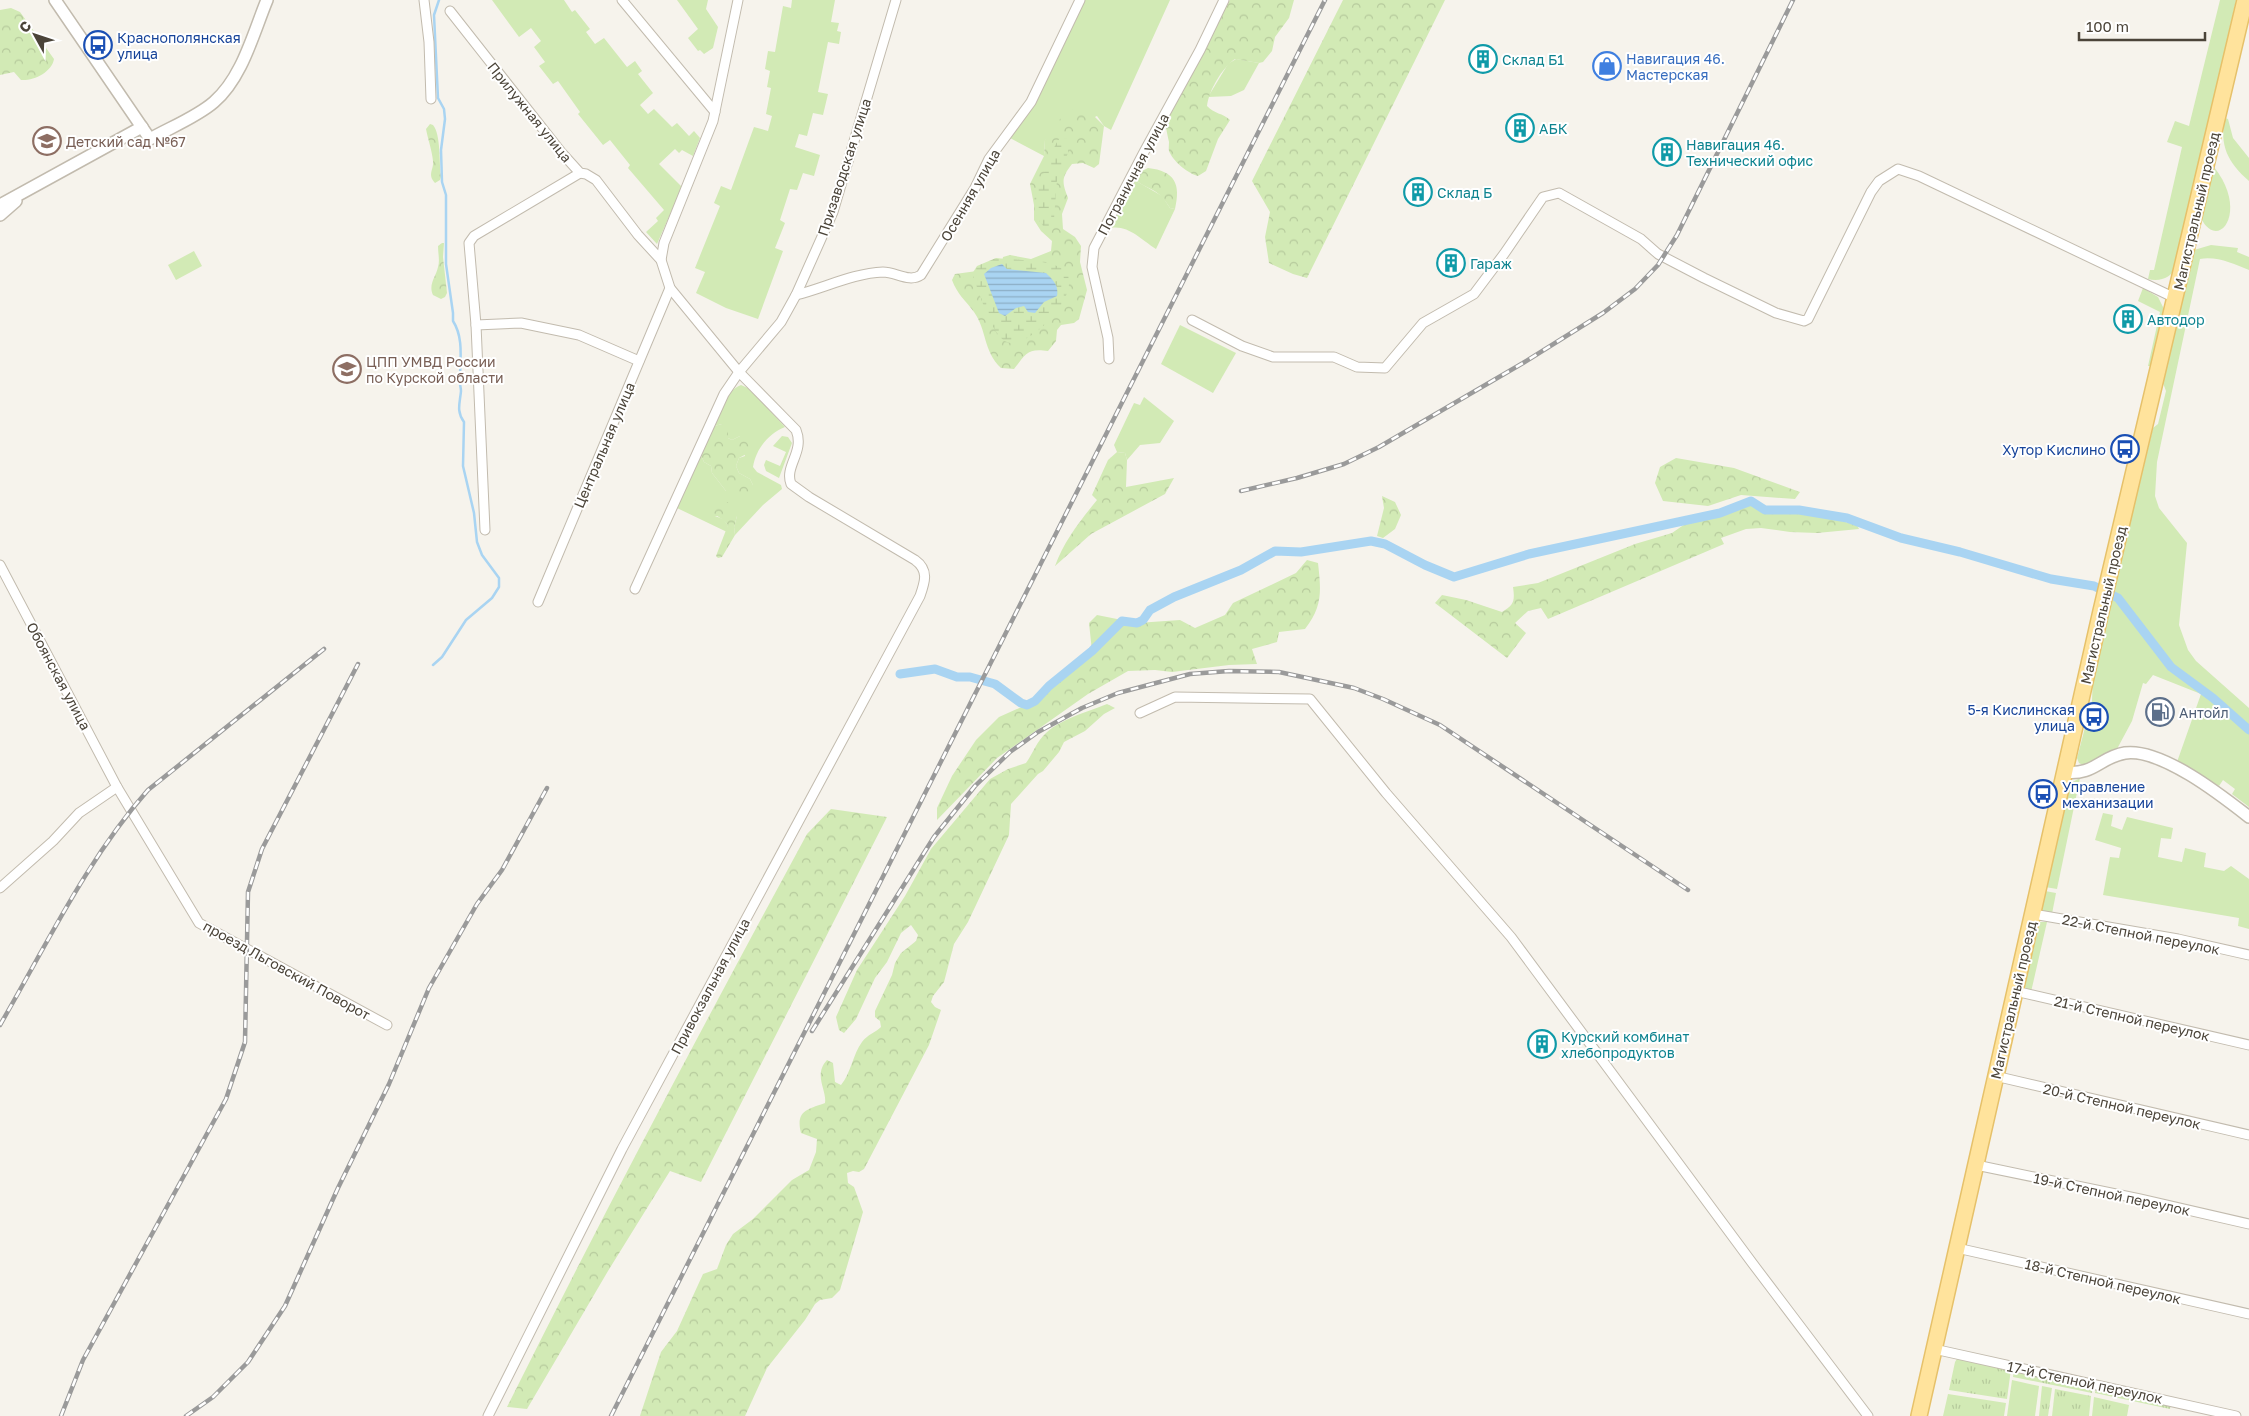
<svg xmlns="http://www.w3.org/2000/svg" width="2249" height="1416" font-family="'Golos Text',sans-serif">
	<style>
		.green { fill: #d2eab5 }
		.forest { fill: url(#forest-crowns) }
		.wetland { fill: url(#wetland-marsh) }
		.park { fill: url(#park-tufts) }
		.water { fill: url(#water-rules) }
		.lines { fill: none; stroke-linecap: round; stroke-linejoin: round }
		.stream { stroke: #a9d4f2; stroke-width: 2.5 }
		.canal { stroke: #a9d4f2; stroke-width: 9 }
		.minor-casing { stroke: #c2bbae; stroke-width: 11 }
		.tertiary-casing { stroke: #c2bbae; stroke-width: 14 }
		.primary-casing { stroke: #e6c16a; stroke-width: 18 }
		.minor { stroke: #fff; stroke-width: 9 }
		.tertiary { stroke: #fff; stroke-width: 11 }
		.primary { stroke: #ffe39c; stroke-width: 15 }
		.rail-casing { stroke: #9a9a9a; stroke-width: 4.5 }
		.rail { stroke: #fff; stroke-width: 2.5; stroke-dasharray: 8; stroke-linecap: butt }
		.labels { text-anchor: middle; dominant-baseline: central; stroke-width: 4; stroke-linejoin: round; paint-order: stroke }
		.transit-label { font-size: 14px; fill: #164399; stroke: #fff; text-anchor: start }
		.shop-label { font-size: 14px; fill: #366cbe; stroke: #fff; text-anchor: start }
		.culture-label { font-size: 14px; fill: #0d838f; stroke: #fff; text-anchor: start }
		.street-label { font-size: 14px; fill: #4b4439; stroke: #fff }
		.education-label { font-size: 14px; fill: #785e54; stroke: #fff; text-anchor: start }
		.service-label { font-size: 14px; fill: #4e5e75; stroke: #fff; text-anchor: start }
	</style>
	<defs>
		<pattern id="forest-crowns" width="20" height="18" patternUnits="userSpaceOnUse" patternTransform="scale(1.25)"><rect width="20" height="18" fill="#d2eab5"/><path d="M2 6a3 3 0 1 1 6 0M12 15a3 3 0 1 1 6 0" fill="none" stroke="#b6ca9c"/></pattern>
		<pattern id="wetland-marsh" width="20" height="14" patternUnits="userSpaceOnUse" patternTransform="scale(1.25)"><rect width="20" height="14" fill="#d2eab5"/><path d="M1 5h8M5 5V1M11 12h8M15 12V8" fill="none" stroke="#b6ca9c"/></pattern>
		<pattern id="park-tufts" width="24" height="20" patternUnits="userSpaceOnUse" patternTransform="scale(1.25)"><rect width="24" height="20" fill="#d2eab5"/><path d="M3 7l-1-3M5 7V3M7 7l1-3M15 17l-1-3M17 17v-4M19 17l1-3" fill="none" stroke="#b6ca9c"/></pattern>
		<pattern id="water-rules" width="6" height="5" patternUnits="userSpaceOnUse" patternTransform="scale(1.25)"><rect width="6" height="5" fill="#a9d4f2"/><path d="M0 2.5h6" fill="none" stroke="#8caec5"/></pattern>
	</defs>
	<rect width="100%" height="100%" fill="#f6f3ec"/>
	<!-- green -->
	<g class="green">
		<path d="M492,0H564L572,12L575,10L590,29L586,32L595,44L604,38L627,67L635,61L642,71L638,74L653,93L640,105L648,114L654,109L672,127L677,123L689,136L694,131L700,138L693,156L682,150L679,153L675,149L659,164L682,187L657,244L646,232L658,221L656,218L664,210L628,168L630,165L610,140L603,145L578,114L580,112L558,81L553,84L539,66L545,62L534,47L541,41L531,28L519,37Z"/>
		<path d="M677,0H708L706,9L718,27L713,48L704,54L700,50L698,51L688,38L698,29Z"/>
		<path d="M792,0H835L831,22L839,23L837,31L841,32L839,44L828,42L818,92L828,94L823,115L813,113L807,136L799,134L795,147L820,155L814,176L803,173L797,190L790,189L780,220L785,223L775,248L783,251L758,319L726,308L696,293L705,272L695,268L720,206L714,203L721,186L731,190L754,127L768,131L772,116L766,114L771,88L767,87L770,71L765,69L768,51L775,52L783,6L791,8Z"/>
		<path d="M1085,0H1170L1111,130L1104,126L1097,116L1045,140L1044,156L1010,138L1036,103Z"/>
		<path d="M2220,0H2236L2176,266C2172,278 2160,282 2148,279L2150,270H2154L2182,147L2167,142L2175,121L2189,126Z"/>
		<path d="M1236,59L1259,63L1244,90L1231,96L1208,97L1228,64Z"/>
		<path d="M2225,118L2228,119L2233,138L2249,158V181C2228,163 2219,145 2225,118Z"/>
		<path d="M2214,167C2249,211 2219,251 2202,220Z"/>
		<path d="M1135,178L1138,182L1162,196L1170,208L1175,209L1156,249C1140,239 1129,225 1110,228Z"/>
		<path d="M2211,245L2238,248L2237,252L2249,257V270C2234,264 2217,256 2200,259L2157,462L2155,496L2159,508L2187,543L2179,625L2188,650L2196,661L2249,708V807L2232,794L2235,789L2223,780L2219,786L2177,762L2201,694L2153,675L2146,684L2143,683L2132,721L2117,749L2111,755L2085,766L2079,763L2077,758L2092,701L2093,674L2113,597L2140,625C2136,614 2123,599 2113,594L2153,428L2158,424L2166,391L2163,383L2194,250Z"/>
		<path d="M194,251L202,266L176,280L168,265Z"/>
		<path d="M2143,288L2158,297L2165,311L2150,366H2148L2160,312L2138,301Z"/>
		<path d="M1180,325L1236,353L1213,393L1161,364Z"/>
		<path d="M741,385L750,389L785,427C768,434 756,449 753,467L757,472L781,485L782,489L763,505L735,535L734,527L737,516H715L723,519L728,525L727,532L677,508L701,455L704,462L711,466L712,473L726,491L753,485L750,479L739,473L736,466L739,458L745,456L740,436L732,440L728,438V433L722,424L714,426C720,413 726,390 741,385Z"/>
		<path d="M1144,397L1174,421L1160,443L1140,445L1127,460L1125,453L1117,452L1114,445L1134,403L1140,405Z"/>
		<path d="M782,436L788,437L792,443L779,478L766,471L764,465L766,460L780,466L786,452L773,446Z"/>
		<path d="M2080,778L2057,889L2045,887L2069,784Z"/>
		<path d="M2103,813L2113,815L2111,826L2122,830L2127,817L2173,828L2171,839L2161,838L2158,857L2182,862L2185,848L2206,853L2204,867L2224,871L2231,866L2249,879V929L2238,926L2239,918L2103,895L2110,857L2119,858L2121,848L2095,840Z"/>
		<path d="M2045,891L2056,893L2052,914L2044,912L2041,908Z"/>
		<path d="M2040,922H2047L2031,992L2024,987Z"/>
		<path d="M2012,1380L2039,1386L2035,1416H2007Z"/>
	</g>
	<!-- forest -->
	<g class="forest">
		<path d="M1230,0H1294L1289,18L1275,37L1272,51L1263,62L1259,63L1235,59C1222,68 1209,90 1207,106C1214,114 1223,113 1230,120L1218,139L1206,171L1198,176C1189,174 1174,162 1170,153C1168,150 1169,146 1169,142C1167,132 1165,128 1167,118Z"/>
		<path d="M1343,0H1445L1307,278L1293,274L1269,263L1265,237L1270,212L1252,181Z"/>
		<path d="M11,8L20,12L54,59C52,72 34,81 21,80L14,72L0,75V10Z"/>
		<path d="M1077,107L1087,109L1104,126L1099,164L1094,168L1083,163L1072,164C1061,178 1062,182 1068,198L1062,214L1063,229L1075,237L1081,246L1080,262L1087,290L1079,319L1074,323L1061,325L1057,330L1056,341L1048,351C1027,348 1026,354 1014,369L1001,368C983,351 987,330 974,312C966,301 957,294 952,280L955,274L977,271L1002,264L1003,257L1010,255L1031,259L1051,251L1052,241L1041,231L1034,220V205L1030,184L1044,156L1045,140L1049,131L1063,116Z"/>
		<path d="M430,124L433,125C441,134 439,163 441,177L440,180L435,183C427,174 434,170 433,161C432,150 428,140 426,129Z"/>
		<path d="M1148,168C1175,171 1181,184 1175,209L1170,208C1166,202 1162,196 1156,192C1149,187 1139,185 1135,178L1138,173Z"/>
		<path d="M442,243H444L443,257L447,293L445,297L441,299L433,295C428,284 436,277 438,267C440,261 438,253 438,246Z"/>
		<path d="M722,424L728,427V438L732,440L740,436L749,437L753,443L750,452L739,458L736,466L739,473L750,479L753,485L749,493L726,491L712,473L711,466L704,462L701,455L714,426Z"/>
		<path d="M1117,452L1125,453L1127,460L1126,487L1174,478L1165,494L1091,534L1055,566C1064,541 1080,521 1097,500L1092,495L1108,460Z"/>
		<path d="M1676,458L1734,468L1800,492L1795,499L1741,495L1708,506L1663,501L1655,483L1660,467Z"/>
		<path d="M1382,496L1395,502L1401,515L1395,529L1383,538L1377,536L1384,508Z"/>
		<path d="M720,498L729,503L737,516L734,527L735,535L722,557L718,558L716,556L728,525C723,518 716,517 711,510L713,501Z"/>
		<path d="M1751,501L1765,510H1799L1857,525L1859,529L1817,533L1790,532L1761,528L1746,529L1721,538L1724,544L1548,619L1541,608L1528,611L1515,623L1526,633L1507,658L1435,603L1442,595L1466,600L1502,612C1514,605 1515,601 1513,587L1538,583L1635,544L1672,533L1685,524Z"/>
		<path d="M1307,560L1318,563C1321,590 1323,606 1305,629L1279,632L1277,642L1252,649L1257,664L1229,665L1172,672L1155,670L1128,671L1088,694L997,758L937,820V808L952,776L976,740L999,717L1035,701L1049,686L1092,651L1089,623L1097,615L1137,623L1180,620L1195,628L1225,615L1233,603L1296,573Z"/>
		<path d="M1107,704L1115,708L1104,714L1085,731L1064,742L1059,752L1043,771L1038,774L1011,804L1009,835L968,922L954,944L944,982L933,996L931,1002L935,1007L941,1010L929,1045L864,1169L859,1172L853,1171L847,1173L848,1183L854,1187L863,1212L840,1290L832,1298L820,1300L815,1304L805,1320L767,1368L745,1416H640L661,1352L677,1331L703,1274L717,1269L726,1245L733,1234L753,1219L792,1180L809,1170L816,1152L817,1139L801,1133C795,1110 809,1109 825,1103C827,1090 813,1075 827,1060L833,1063L835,1082L841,1085C851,1073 853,1054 862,1042C868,1034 875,1033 881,1027L880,1021L875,1017V1011L892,975L895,963L901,953L916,941L918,935L911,925L901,933L887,962L875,978L856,1019L844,1033L839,1030L836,1017L857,970L905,896L931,849L990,779L1008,769L1026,763C1033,753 1037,741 1046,733C1061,719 1087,712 1107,704Z"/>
		<path d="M831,809L887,817L701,1182L670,1171L608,1271L527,1409L507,1407C603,1214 704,1024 807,834Z"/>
	</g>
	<!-- wetland -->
	<g class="wetland">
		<path d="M1060,138H1067L1070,148L1057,180L1054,219L1051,227L1047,230C1023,206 1038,187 1049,163C1052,154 1054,145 1060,138Z"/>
		<path d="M996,258C1013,260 1047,259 1061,268C1091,286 1030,351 1007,342C991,336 979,290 972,274L977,266Z"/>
	</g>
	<!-- park -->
	<g class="park">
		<path d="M1958,1357L2011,1369L2007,1399L1949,1390L1955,1362Z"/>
		<path d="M2014,1369L2093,1386L2092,1393L2013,1377Z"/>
		<path d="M2042,1386L2052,1388L2048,1416H2039Z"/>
		<path d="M2096,1387L2171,1404L2170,1409L2095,1393Z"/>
		<path d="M2055,1389L2091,1396L2089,1416H2052Z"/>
		<path d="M1948,1394L2006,1403L2004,1416H1943Z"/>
		<path d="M2094,1397L2129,1405L2127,1416H2092Z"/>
	</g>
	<!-- water -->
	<path class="water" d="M1002,264L1007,269L1046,273C1053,280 1059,285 1057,296L1044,302L1035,313L1028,312L1024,306L1016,308L1005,316L999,313L984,274L991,268Z"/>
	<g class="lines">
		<!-- stream -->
		<path class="stream" d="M433,665L442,657L466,620L492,598L499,587V578L482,555L477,542L474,513L463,466L464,422C456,411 460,403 461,391C461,387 459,383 460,379C460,360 464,338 453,321V313L446,264V195L442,182L441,150L445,119L444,109L438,98L434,15L439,0"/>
		<!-- canal -->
		<path class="canal" d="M900,674L935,669L957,677H970L995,684L1021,703L1027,705L1035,701L1049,686L1092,651L1122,621L1137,623L1143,620L1150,610L1174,597L1241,570L1275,551L1301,552L1371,541L1385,544L1425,565L1454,577L1529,554L1720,513L1751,501L1765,510H1799L1847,518L1901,538L1960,552L2051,579L2094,586L2118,598L2171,667L2213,698L2249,730"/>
		<defs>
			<g id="minor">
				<path d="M424,0L429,42L431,99"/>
				<path d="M622,0L715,112"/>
				<path d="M450,11L561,152L580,173L586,174L596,180L638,235L661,260L670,288L739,372L796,430C805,452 784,466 791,484L809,497L915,560C929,570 925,582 920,596L622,1149L488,1416"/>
				<path d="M661,260L664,243L713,121L738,0"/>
				<path d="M796,295C824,288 854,273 883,272C896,272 909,283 921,275L975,188L989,159L1031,102L1080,0"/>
				<path d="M1192,320L1242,346L1273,357H1334L1357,367L1385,368L1423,323L1474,294L1504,254L1543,197L1559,193L1641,239L1658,254L1704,278L1776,313L1804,321L1808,319L1871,192L1879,181L1898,169L1919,176L2175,298"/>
				<path d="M476,325L521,323L579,335L639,361"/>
				<path d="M1109,359L1108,338L1092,267L1094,248L1144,152L1200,50L1224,0"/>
				<path d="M485,530L476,325L469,243L474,236L580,173"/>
				<path d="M0,565L117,787L199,923L387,1025"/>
				<path d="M635,589L724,394L739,372L781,322L796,295L833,212L896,0"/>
				<path d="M538,602L670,288"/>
				<path d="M1140,713L1175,697L1310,699L1386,793L1511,937L1753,1264L1868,1416"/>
				<path d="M0,888L53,841L79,813L117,787"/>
				<path d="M2033,914L2178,939L2249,955"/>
				<path d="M2015,991L2249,1045"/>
				<path d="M1995,1076L2249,1135"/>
				<path d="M1976,1165L2140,1199L2249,1224"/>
				<path d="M1957,1248L2249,1314"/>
				<path d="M1934,1349L2236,1416"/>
			</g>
			<g id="tertiary">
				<path d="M55,0L150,139C169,128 197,117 214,102C242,78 253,34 267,0"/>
				<path d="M0,205L142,127"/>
				<path d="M0,215L16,201"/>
				<path d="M2064,772C2094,776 2100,757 2125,753C2161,748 2221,795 2249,817"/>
			</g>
			<path id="primary" d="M1919,1416L2101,611L2245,0"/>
		</defs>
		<!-- minor casing -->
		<use href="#minor" class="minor-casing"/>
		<!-- tertiary casing -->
		<use href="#tertiary" class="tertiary-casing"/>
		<!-- primary casing -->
		<use href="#primary" class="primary-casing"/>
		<!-- minor -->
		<use href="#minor" class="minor"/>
		<!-- tertiary -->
		<use href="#tertiary" class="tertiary"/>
		<!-- primary -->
		<use href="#primary" class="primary"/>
		<defs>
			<g id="rail">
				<path d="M1241,491L1297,478L1344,464L1379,447L1523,363L1603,313L1635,289L1658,265L1677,235L1793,0"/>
				<path d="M0,1025C46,946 87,859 148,790L324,649"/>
				<path d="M812,1031L934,837L975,786L1010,752L1038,732L1082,708L1118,693L1190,674L1229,671L1279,672L1354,688L1383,699L1440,725L1688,890"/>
				<path d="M61,1416L83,1360L226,1099L245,1042L248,892L262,849L358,664"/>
				<path d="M186,1416L213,1397L248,1362L285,1306L338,1188L389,1084L429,988L477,904L502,870L547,788"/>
				<path d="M611,1416L1325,0"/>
			</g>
		</defs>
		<!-- rail casing -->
		<use href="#rail" class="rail-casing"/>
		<!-- rail -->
		<use href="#rail" class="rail"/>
	</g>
	<!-- icons -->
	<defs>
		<symbol id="bus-ring" viewBox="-11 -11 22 22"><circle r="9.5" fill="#fff" stroke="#1a4fb4" stroke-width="1.5"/><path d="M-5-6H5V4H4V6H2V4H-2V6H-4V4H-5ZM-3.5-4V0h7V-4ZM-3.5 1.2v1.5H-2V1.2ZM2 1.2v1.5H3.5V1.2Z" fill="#1a4fb4"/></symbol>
		<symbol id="building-ring" viewBox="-11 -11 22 22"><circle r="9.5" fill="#fff" stroke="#0f9aa8" stroke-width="1.5"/><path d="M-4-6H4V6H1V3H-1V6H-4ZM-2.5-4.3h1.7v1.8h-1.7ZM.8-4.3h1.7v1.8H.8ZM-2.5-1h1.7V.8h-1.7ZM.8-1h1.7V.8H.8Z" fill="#0f9aa8"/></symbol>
		<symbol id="shop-ring" viewBox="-11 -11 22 22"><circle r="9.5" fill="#fff" stroke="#3f7fe0" stroke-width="1.5"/><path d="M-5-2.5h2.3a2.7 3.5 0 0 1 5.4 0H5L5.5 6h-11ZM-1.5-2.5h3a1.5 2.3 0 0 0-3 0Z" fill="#3f7fe0"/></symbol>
		<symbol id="school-ring" viewBox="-11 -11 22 22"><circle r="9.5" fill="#fff" stroke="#8d6e63" stroke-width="1.5"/><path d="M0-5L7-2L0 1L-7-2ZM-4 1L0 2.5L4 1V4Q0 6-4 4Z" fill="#8d6e63"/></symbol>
		<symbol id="university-ring" viewBox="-11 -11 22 22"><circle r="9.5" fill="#fff" stroke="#8d6e63" stroke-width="1.5"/><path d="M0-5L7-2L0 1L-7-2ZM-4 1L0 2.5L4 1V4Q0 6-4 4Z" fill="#8d6e63"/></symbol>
		<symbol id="fuel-ring" viewBox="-11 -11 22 22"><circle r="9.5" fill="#fff" stroke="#5c6f8a" stroke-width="1.5"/><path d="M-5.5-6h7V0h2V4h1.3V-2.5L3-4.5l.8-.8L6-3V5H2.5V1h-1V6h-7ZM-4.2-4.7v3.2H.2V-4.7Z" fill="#5c6f8a"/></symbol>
	</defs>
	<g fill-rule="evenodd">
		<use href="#bus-ring" x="82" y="29" width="32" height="32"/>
		<use href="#building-ring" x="1467" y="43" width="32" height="32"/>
		<use href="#shop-ring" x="1591" y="50" width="32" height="32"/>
		<use href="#building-ring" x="1504" y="112" width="32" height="32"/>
		<use href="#school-ring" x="31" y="125" width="32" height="32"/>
		<use href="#building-ring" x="1651" y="136" width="32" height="32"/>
		<use href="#building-ring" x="1402" y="176" width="32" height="32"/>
		<use href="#building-ring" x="1435" y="247" width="32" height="32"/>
		<use href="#building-ring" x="2112" y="303" width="32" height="32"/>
		<use href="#university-ring" x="331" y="353" width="32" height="32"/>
		<use href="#bus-ring" x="2109" y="433" width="32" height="32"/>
		<use href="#fuel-ring" x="2144" y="696" width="32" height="32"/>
		<use href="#bus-ring" x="2078" y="701" width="32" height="32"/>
		<use href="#bus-ring" x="2027" y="778" width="32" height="32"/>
		<use href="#building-ring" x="1526" y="1028" width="32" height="32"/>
	</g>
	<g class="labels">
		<!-- transit labels -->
		<g class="transit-label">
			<text x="117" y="37">Краснополянская<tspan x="117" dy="16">улица</tspan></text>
			<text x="2106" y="449" text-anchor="end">Хутор Кислино</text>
			<text x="2075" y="709" text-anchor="end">5-я Кислинская<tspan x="2075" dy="16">улица</tspan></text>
			<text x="2062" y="786">Управление<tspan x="2062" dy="16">механизации</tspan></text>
		</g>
		<!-- shop labels -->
		<g class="shop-label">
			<text x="1626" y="58">Навигация 46.<tspan x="1626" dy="16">Мастерская</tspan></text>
		</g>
		<!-- culture labels -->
		<g class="culture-label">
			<text x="1502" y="59">Склад Б1</text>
			<text x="1539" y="128">АБК</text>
			<text x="1686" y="144">Навигация 46.<tspan x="1686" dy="16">Технический офис</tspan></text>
			<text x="1437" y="192">Склад Б</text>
			<text x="1470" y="263">Гараж</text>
			<text x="2147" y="319">Автодор</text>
			<text x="1561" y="1036">Курский комбинат<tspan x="1561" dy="16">хлебопродуктов</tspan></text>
		</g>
		<!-- street labels -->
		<g class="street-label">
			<text transform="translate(530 112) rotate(51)">Прилужная улица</text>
			<text transform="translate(844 167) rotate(-72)">Призаводская улица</text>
			<text transform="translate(1133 174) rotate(-62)">Пограничная улица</text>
			<text transform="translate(970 195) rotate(-60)">Осенняя улица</text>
			<text transform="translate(2196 211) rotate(-77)">Магистральный проезд</text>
			<text transform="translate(604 445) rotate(-67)">Центральная улица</text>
			<text transform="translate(2103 605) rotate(-77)">Магистральный проезд</text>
			<text transform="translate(59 676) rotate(62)">Обоянская улица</text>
			<text transform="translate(2141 934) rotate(11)">22-й Степной переулок</text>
			<text transform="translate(287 970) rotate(29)">проезд Льговский Поворот</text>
			<text transform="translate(710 986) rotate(-62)">Привокзальная улица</text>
			<text transform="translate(2013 1000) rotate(-77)">Магистральный проезд</text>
			<text transform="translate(2132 1018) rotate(13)">21-й Степной переулок</text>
			<text transform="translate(2122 1106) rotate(13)">20-й Степной переулок</text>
			<text transform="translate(2112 1194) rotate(12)">19-й Степной переулок</text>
			<text transform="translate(2103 1281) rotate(13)">18-й Степной переулок</text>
			<text transform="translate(2085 1382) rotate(12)">17-й Степной переулок</text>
		</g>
		<!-- education labels -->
		<g class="education-label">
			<text x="66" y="141">Детский сад №67</text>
			<text x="366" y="361">ЦПП УМВД России<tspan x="366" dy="16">по Курской области</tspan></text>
		</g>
		<!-- service labels -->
		<g class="service-label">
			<text x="2179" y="712">Антойл</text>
		</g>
	</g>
	<!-- north arrow -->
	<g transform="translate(35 35) rotate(310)" stroke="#ffffff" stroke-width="4" paint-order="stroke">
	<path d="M0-4L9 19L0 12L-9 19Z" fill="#4b4439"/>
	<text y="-8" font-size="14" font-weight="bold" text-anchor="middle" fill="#4b4439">С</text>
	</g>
	<!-- scale -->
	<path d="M2079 32v8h126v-8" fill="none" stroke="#4b4439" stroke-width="2.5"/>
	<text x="2086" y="32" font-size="15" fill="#4b4439" stroke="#ffffff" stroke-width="4" paint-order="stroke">100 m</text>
</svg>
